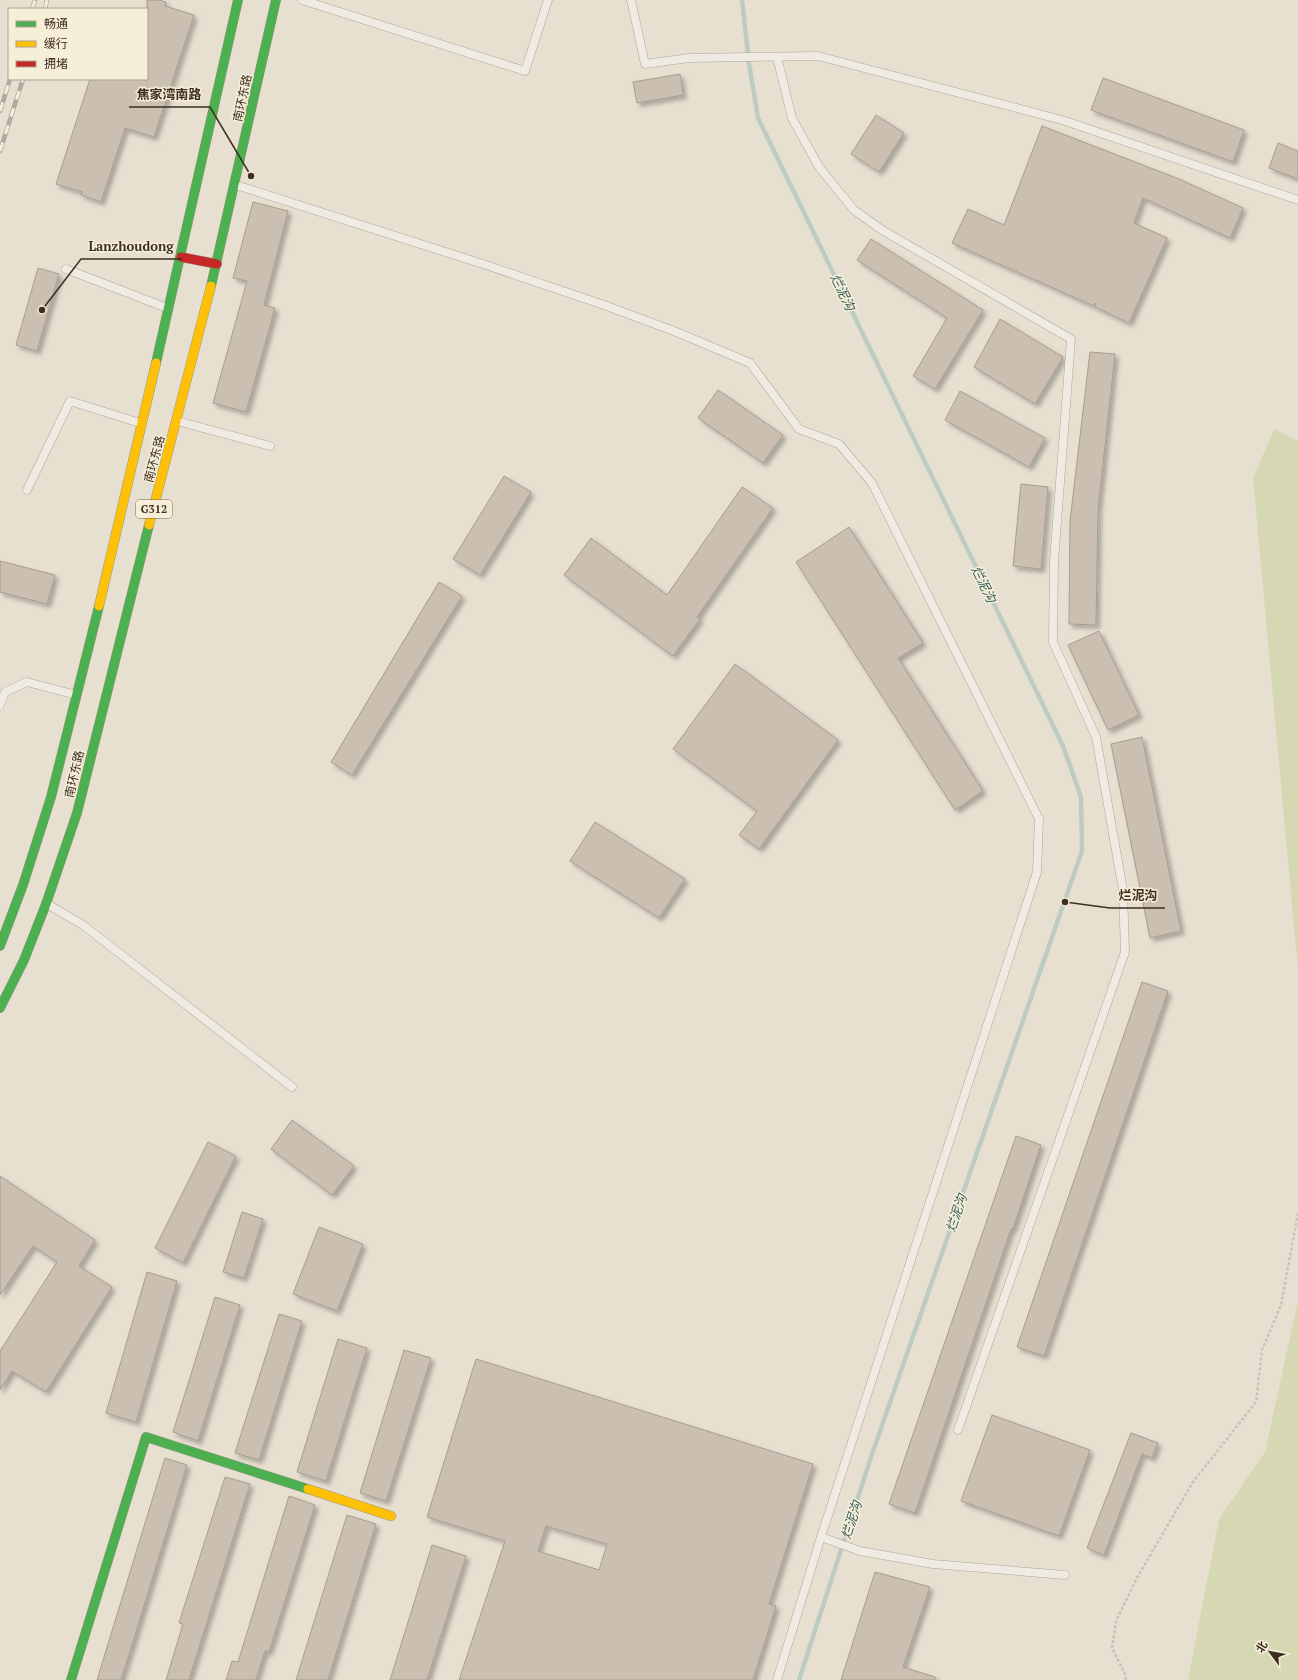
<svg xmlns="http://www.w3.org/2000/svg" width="1298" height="1680" font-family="'PT Serif','Noto Sans SC',serif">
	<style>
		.green { fill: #d6d7b3 }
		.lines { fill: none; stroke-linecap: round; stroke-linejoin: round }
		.stream { stroke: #bcccc2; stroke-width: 4.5 }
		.building { fill: #cbbfb2; stroke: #a89c90; fill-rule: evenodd; filter: url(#shadow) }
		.lane-casing { stroke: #ada599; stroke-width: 9 }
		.fast-casing { stroke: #9c958a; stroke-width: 10 }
		.slow-casing { stroke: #9c958a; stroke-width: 10 }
		.jam-casing { stroke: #9c958a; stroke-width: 10 }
		.path { stroke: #c8c2b9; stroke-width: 2.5; stroke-dasharray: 3 2; stroke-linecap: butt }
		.lane { stroke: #efebe3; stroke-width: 8 }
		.fast { stroke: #4caf50; stroke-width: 9 }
		.slow { stroke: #ffc107; stroke-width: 9 }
		.jam { stroke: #c62828; stroke-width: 9 }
		.rail-casing { stroke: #afaaa2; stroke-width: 4.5 }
		.rail { stroke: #f7eed8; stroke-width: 3; stroke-dasharray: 9; stroke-linecap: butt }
		.labels { text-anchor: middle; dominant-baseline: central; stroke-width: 3; stroke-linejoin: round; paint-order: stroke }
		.shield { fill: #f7eed8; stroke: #756857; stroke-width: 1 }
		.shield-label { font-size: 11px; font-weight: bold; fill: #3d2e20 }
		.street-label { font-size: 12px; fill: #3d2e20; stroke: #f7eed8 }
		.water-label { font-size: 13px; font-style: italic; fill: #2f5d5a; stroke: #f7eed8 }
		.leader { fill: none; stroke: #3d2e20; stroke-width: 1.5 }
		.callout-dot { fill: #3d2e20; stroke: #f7eed8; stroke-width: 1.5 }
		.callout-label { font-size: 13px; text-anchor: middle; font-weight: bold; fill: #3d2e20; stroke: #f7eed8; stroke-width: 3; stroke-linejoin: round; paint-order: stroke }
	</style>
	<defs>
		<filter id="shadow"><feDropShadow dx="3.5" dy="3.5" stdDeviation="2" flood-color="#0004"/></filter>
	</defs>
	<rect width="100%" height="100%" fill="#e7e0d1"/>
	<!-- green -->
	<g class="green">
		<path d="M1274,429L1298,441V970L1253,478Z"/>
		<path d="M1298,1301V1680H1188L1219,1519L1265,1452Z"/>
	</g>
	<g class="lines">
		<!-- stream -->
		<path class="stream" d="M742,0L749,63L758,118L1063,746L1081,797L1082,851L871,1457L799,1680"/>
	</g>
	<!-- building -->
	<g class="building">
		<path d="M147,0H159L166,2L165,6L194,15L154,137L125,128L101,202L81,195L82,192L56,184L90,79H147Z"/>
		<path d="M680,74L683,95L637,103L633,82Z"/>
		<path d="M1103,78L1244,130L1233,162L1091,110Z"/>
		<path d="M876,115L904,133L879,172L851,154Z"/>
		<path d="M1042,126L1179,179L1243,208L1230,238L1143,198L1134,223L1167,238L1129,323L1095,307V303L1094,306L952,243L968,209L1004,225Z"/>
		<path d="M1278,143L1298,151V179L1269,168Z"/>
		<path d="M253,202L288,211L264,305L275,308L246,412L213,403L247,281L233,278Z"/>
		<path d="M871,239L983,310L935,389L913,376L947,318L857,260Z"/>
		<path d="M38,268L59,274L37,351L16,345Z"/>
		<path d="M1000,319L1063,357L1035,404L974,367Z"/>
		<path d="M1090,352L1115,354L1098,509L1096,625L1069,624L1070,521Z"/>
		<path d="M718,390L783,435L763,463L698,418Z"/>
		<path d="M960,391L1045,438L1029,467L945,420Z"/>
		<path d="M504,476L531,492L480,575L453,559Z"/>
		<path d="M1021,484L1048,487L1041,569L1013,566Z"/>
		<path d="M742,487L773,508L697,617L700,619L673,656L564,575L591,538L667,595Z"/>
		<path d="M849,527L923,643L898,658L983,791L955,810L796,562Z"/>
		<path d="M0,561L55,575L47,604L0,592Z"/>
		<path d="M439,582L462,596L352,775L331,762Z"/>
		<path d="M1099,631L1139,715L1108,730L1068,645Z"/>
		<path d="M735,664L838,740L759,849L739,835L757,811L673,749Z"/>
		<path d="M1142,737L1181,931L1150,938L1111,744Z"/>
		<path d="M595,822L685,879L659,918L570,861Z"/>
		<path d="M1142,982L1168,991L1044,1356L1017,1347Z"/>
		<path d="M292,1120L354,1166L332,1195L271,1149Z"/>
		<path d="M1016,1136L1041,1145L1013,1229H1011L915,1513L889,1504Z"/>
		<path d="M208,1142L236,1156L183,1263L155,1248Z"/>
		<path d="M0,1176L95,1240L79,1266L112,1287L46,1392L12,1371L0,1390V1351L57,1262L33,1246L0,1295Z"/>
		<path d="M242,1212L263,1219L244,1278L223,1272Z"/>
		<path d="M319,1227L363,1244L337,1311L293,1294Z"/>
		<path d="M147,1272L177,1281L136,1422L106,1413Z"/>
		<path d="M215,1297L240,1305L198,1441L173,1432Z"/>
		<path d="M279,1314L302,1321L259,1460L235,1453Z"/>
		<path d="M338,1339L367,1348L326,1481L297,1472Z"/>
		<path d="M404,1350L431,1358L386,1501L360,1493Z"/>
		<path d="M476,1359L813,1464L769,1604L776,1606L753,1680H459L505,1541L427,1517ZM546,1526L607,1544L599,1570L538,1551Z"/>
		<path d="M992,1415L1090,1450L1059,1536L961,1501Z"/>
		<path d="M1131,1433L1158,1443L1152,1458L1142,1454L1104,1555L1087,1548Z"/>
		<path d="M165,1458L187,1465L137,1629L121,1680H97Z"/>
		<path d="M225,1477L250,1484L189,1680H166L183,1624L179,1623Z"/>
		<path d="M289,1496L315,1505L269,1652L265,1651L256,1680H226L232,1661L238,1662Z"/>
		<path d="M347,1515L376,1524L328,1680H296Z"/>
		<path d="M432,1545L466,1556L427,1680H390Z"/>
		<path d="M875,1572L930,1587L903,1667L935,1677V1680H841Z"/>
	</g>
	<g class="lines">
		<defs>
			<g id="lane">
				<path d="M302,0L525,71L548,0"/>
				<path d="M631,0L645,64L689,58L818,56L1062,120L1298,200"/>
				<path d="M777,57L792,118L819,167L854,210L882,230L1071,339L1054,561L1053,642L1096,737L1123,890L1125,952L958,1430"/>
				<path d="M236,185L486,265L604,305L674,331L750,363L799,429L839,444L872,483L1039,819L1037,872L821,1537L777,1680"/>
				<path d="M66,269L167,308"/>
				<path d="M177,421L270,446"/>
				<path d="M27,490L70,401L140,423"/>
				<path d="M0,705L5,692L27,682L76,695"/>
				<path d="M47,904L83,925L292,1087"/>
				<path d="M821,1537L860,1551L933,1564L1065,1575"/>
			</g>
			<g id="fast">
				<path d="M211,286L276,0"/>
				<path d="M156,363L238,0"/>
				<path d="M0,946L23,885L51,797L99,606"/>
				<path d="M0,1008L24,960L46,904L77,813L149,525"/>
				<path d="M71,1680L146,1437L308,1489"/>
			</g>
			<g id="slow">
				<path d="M149,525L211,286"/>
				<path d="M99,606L156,363"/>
				<path d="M308,1489L391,1516"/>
			</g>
			<path id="jam" d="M181,257L217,264"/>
		</defs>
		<!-- lane casing -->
		<use href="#lane" class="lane-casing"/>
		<!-- fast casing -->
		<use href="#fast" class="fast-casing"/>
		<!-- slow casing -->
		<use href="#slow" class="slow-casing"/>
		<!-- jam casing -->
		<use href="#jam" class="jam-casing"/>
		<!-- path -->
		<path class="path" d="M1126,1680L1125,1674L1112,1648L1116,1621L1138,1576L1193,1482L1256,1402L1262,1350L1281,1305L1298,1213"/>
		<!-- lane -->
		<use href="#lane" class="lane"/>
		<!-- fast -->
		<use href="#fast" class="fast"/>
		<!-- slow -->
		<use href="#slow" class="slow"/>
		<!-- jam -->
		<use href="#jam" class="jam"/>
		<defs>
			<g id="rail">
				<path d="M32,9L35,0"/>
				<path d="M45,9L47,0"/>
				<path d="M0,111L10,79"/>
				<path d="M0,151L23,79"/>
			</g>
		</defs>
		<!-- rail casing -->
		<use href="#rail" class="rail-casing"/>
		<!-- rail -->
		<use href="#rail" class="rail"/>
	</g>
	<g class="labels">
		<!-- shield labels -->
		<rect class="shield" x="136" y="500" width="36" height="18" rx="3"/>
		<g class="shield-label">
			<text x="154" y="509">G312</text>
		</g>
		<!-- street labels -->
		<g class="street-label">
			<text transform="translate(242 98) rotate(-78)">南环东路</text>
			<text transform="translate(154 459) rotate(-75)">南环东路</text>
			<text transform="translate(74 774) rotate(-77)">南环东路</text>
		</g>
		<!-- water labels -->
		<g class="water-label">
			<text transform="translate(843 292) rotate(64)">烂泥沟</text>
			<text transform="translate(984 584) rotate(64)">烂泥沟</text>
			<text transform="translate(956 1213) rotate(-71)">烂泥沟</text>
			<text transform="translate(851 1520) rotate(-72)">烂泥沟</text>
		</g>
	</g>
	<!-- callouts -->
	<path class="leader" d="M251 176L210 107H129M42 310L81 259H182M1065 902L1110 908H1165"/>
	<g class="callout-dot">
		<circle cx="251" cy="176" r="4"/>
		<circle cx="42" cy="310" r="4"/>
		<circle cx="1065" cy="902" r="4"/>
	</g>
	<g class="callout-label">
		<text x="169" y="99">焦家湾南路</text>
		<text x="131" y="251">Lanzhoudong</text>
		<text x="1138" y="900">烂泥沟</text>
	</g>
	<!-- legend -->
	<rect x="8" y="8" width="140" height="72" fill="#f7eed8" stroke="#ada18e"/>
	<rect x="16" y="21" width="20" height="6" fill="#4caf50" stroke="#ada18e"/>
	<text x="44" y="28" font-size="12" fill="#3d2e20">畅通</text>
	<rect x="16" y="41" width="20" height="6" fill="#ffc107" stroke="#ada18e"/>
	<text x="44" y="48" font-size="12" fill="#3d2e20">缓行</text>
	<rect x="16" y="61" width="20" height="6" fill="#c62828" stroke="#ada18e"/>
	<text x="44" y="68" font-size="12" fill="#3d2e20">拥堵</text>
	<!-- north arrow -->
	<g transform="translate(1270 1652) rotate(302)" stroke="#f7eed8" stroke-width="3" paint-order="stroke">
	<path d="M0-3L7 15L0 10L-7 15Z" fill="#3d2e20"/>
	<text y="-6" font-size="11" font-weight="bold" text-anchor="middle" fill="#3d2e20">北</text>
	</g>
</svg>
